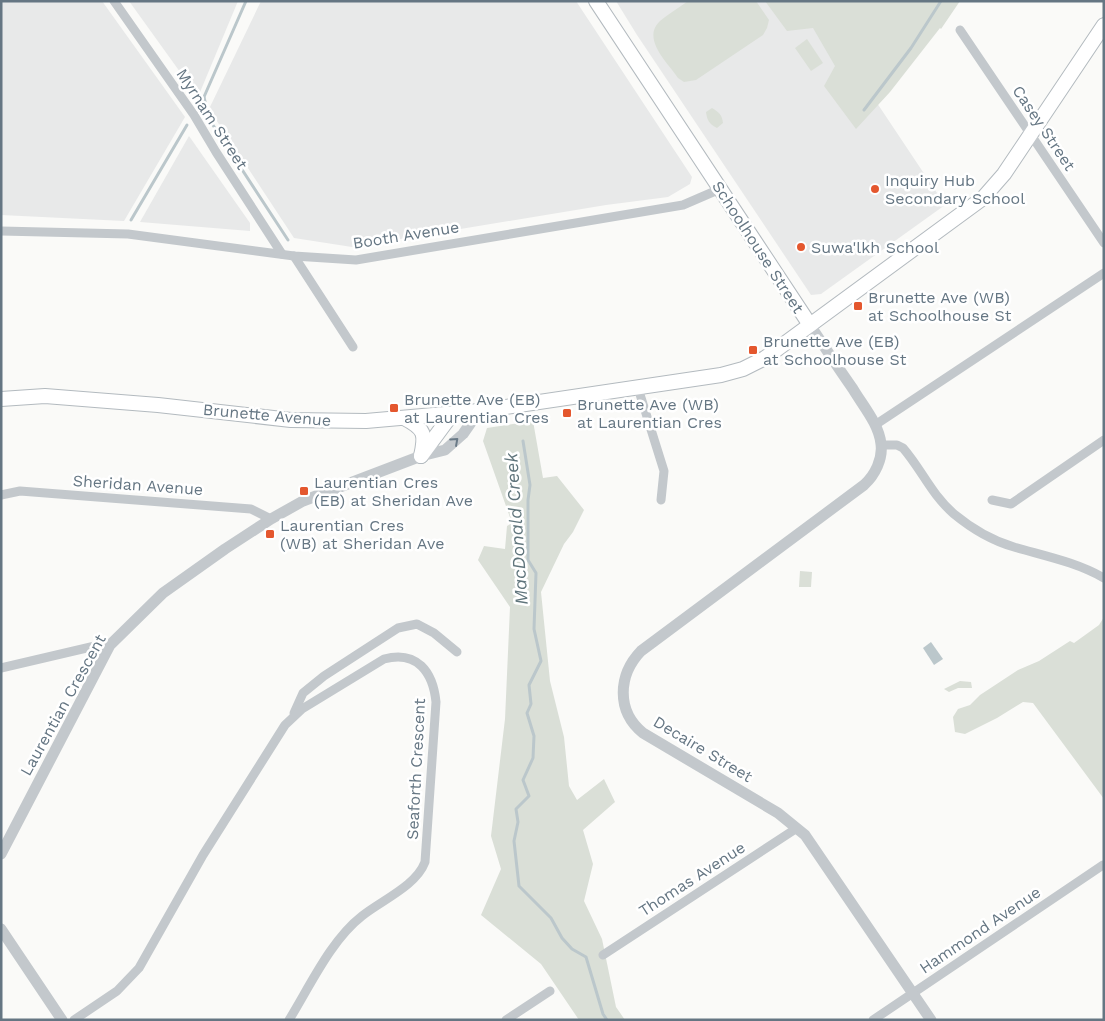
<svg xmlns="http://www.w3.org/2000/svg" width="1105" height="1021" font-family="'Work Sans',sans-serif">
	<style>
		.built { fill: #e8e9e9 }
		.green { fill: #dadfd7 }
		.water { fill: #bbc7cb }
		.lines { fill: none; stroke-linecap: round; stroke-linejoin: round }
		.stream { stroke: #bbc7cb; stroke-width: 3 }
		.secondary-casing { stroke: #b3babf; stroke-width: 16 }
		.minor { stroke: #c3c8cc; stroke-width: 9 }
		.tertiary { stroke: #c3c8cc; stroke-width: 11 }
		.secondary { stroke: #fff; stroke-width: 14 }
		.oneway { stroke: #6a7a87 }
		.poi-dot { fill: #e4572e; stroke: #fff; stroke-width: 2 }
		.labels { text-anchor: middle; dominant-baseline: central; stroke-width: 5; stroke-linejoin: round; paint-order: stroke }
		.street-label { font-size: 16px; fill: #657683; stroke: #fff }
		.poi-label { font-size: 16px; fill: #657683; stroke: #fff; text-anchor: start }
		.water-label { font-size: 18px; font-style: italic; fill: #60757c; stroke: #fff }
	</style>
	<rect width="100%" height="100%" fill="#fafaf8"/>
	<!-- built -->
	<g class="built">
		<path d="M1,1H102L185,117L124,221L1,215Z"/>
		<path d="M129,1H238L198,97Z"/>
		<path d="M261,1H576L692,177L690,184L668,197L606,205L352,247L294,238L209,109Z"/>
		<path d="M616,1H809L945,205L821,294L811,295L637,35Z"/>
		<path d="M189,136L250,223V231L140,222Z"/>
	</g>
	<!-- green -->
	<g class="green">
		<path d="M688,1H756L769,20L767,28L763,35L696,80L684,82L678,78C668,63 641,39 660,21C668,14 679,8 688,1Z"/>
		<path d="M765,1H960L941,29L940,28L890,92L856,129L824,86L835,66L813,28L787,31Z"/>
		<path d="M807,39L823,63L811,71L795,48Z"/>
		<path d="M712,108C719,112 722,115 723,123L717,128C709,124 707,120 706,112Z"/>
		<path d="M533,421L543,478L557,476L584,510L573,532L564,544L541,592L550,681L564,737L569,786L577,800L604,779L615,802L583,830L593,864L584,901L602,939L616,1007L625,1020H579L541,964L481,915L501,869L491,836L505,719L510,607L478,560L484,546L505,549L507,526L512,523L483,441L487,428Z"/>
		<path d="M800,571L812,572L811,587H799Z"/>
		<path d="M1104,617V799L1033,703L1023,702L997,718L965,734L955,732L953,717L958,709L970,705L980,695L1018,670L1039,661L1070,641L1074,643L1099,625Z"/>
		<path d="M960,681L971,682L972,688H958L949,692L944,689Z"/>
	</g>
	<!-- water -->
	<path class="water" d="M931,642L943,659L934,665L923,648Z"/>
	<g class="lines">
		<!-- stream -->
		<g class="stream">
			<path d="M204,97L209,119L288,240"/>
			<path d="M200,106L246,1"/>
			<path d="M864,110L911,48L941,1"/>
			<path d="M131,220L187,125"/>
			<path d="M523,441L530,485L528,500V560L536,573L534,629L541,661L529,685L531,704L527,713L534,736L533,758L523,780L529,796L516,809L518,822L514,841L519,886L551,918L562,938L572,949L586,957L603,1014L607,1020"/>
		</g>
		<defs>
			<g id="secondary">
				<path d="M596,1L810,325"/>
				<path d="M1,399L45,396L158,405L291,420L366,421L479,411L721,375L743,369L765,358L983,198L1004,174L1104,25"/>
				<path d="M404,418C425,429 426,434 421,456"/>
				<path d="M421,456L452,414"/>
			</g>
		</defs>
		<!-- secondary casing -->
		<use href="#secondary" class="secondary-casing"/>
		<!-- minor -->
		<g class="minor">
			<path d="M114,1L194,115L216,152L282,254"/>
			<path d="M960,30L1104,243"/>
			<path d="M1,231L128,234L294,256L356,260L683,205L720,189"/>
			<path d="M294,256L353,347"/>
			<path d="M638,388L664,471L661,500"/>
			<path d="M875,425L1104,273"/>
			<path d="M881,445H897L903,448C922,470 931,494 954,514C971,528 993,541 1014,547C1045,556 1076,562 1104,578"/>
			<path d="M1,495L20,491L251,509L271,519"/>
			<path d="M992,500L1011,504L1104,440"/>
			<path d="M1,668L95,646L110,645"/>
			<path d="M294,713L303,693L324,676L398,628L417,624L434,633L457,652"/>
			<path d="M603,955L797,828"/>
			<path d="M74,1020L117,991L139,968L203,855L285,725L302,709L384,659C417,650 433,672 436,702L425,862C416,886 382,900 362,916C331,940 310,986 289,1020"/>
			<path d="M506,1020L550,991"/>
			<path d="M873,1020L1103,865"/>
		</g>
		<!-- tertiary -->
		<g class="tertiary">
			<path d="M810,325C824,346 838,368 853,389C863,406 879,424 881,444C883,459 875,475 864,485L641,651C618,675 616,711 643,733L778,813L805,835L931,1020"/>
			<path d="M1,854L110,645L163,593L225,549L271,519L303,501L421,456L445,450L463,434L479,411"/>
			<path d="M1,929L62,1020"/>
		</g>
		<!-- secondary -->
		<use href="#secondary" class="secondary"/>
	</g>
	<!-- one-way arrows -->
	<defs><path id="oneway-chevron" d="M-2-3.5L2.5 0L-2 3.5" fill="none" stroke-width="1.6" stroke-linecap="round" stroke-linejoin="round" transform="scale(1.25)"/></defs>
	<use class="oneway" href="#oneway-chevron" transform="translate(455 441) rotate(-42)"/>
	<!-- markers -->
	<g class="poi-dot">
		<circle cx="875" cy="189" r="5"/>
		<circle cx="801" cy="247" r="5"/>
		<rect x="853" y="301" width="10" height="10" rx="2.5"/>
		<rect x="748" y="345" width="10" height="10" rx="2.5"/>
		<rect x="389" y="403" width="10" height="10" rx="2.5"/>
		<rect x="562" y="408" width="10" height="10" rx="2.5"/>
		<rect x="299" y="486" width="10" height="10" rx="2.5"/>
		<rect x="265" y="529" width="10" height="10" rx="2.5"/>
	</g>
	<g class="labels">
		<!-- street labels -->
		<g class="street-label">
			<text transform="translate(212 119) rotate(57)">Myrnam Street</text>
			<text transform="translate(1044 128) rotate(56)">Casey Street</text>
			<text transform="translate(406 235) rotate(-9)">Booth Avenue</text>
			<text transform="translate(758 247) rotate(57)">Schoolhouse Street</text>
			<text transform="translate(267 415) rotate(5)">Brunette Avenue</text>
			<text transform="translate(138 485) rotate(4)">Sheridan Avenue</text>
			<text transform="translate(63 705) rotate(-61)">Laurentian Crescent</text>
			<text transform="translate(703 749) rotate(31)">Decaire Street</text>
			<text transform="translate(416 769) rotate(-87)">Seaforth Crescent</text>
			<text transform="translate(692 879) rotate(-33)">Thomas Avenue</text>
			<text transform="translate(980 930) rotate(-34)">Hammond Avenue</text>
		</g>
		<!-- poi labels -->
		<g class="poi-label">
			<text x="885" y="180">Inquiry Hub<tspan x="885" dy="18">Secondary School</tspan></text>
			<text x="811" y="247">Suwa'lkh School</text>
			<text x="868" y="297">Brunette Ave (WB)<tspan x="868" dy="18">at Schoolhouse St</tspan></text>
			<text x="763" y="341">Brunette Ave (EB)<tspan x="763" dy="18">at Schoolhouse St</tspan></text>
			<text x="404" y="399">Brunette Ave (EB)<tspan x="404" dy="18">at Laurentian Cres</tspan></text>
			<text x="577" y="404">Brunette Ave (WB)<tspan x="577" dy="18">at Laurentian Cres</tspan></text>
			<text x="314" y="482">Laurentian Cres<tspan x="314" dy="18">(EB) at Sheridan Ave</tspan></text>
			<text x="280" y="525">Laurentian Cres<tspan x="280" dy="18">(WB) at Sheridan Ave</tspan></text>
		</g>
		<!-- water labels -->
		<g class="water-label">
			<text transform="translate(516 529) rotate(-94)">MacDonald Creek</text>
		</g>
	</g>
	<!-- border -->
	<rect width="1105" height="1021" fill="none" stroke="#657683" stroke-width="5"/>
</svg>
